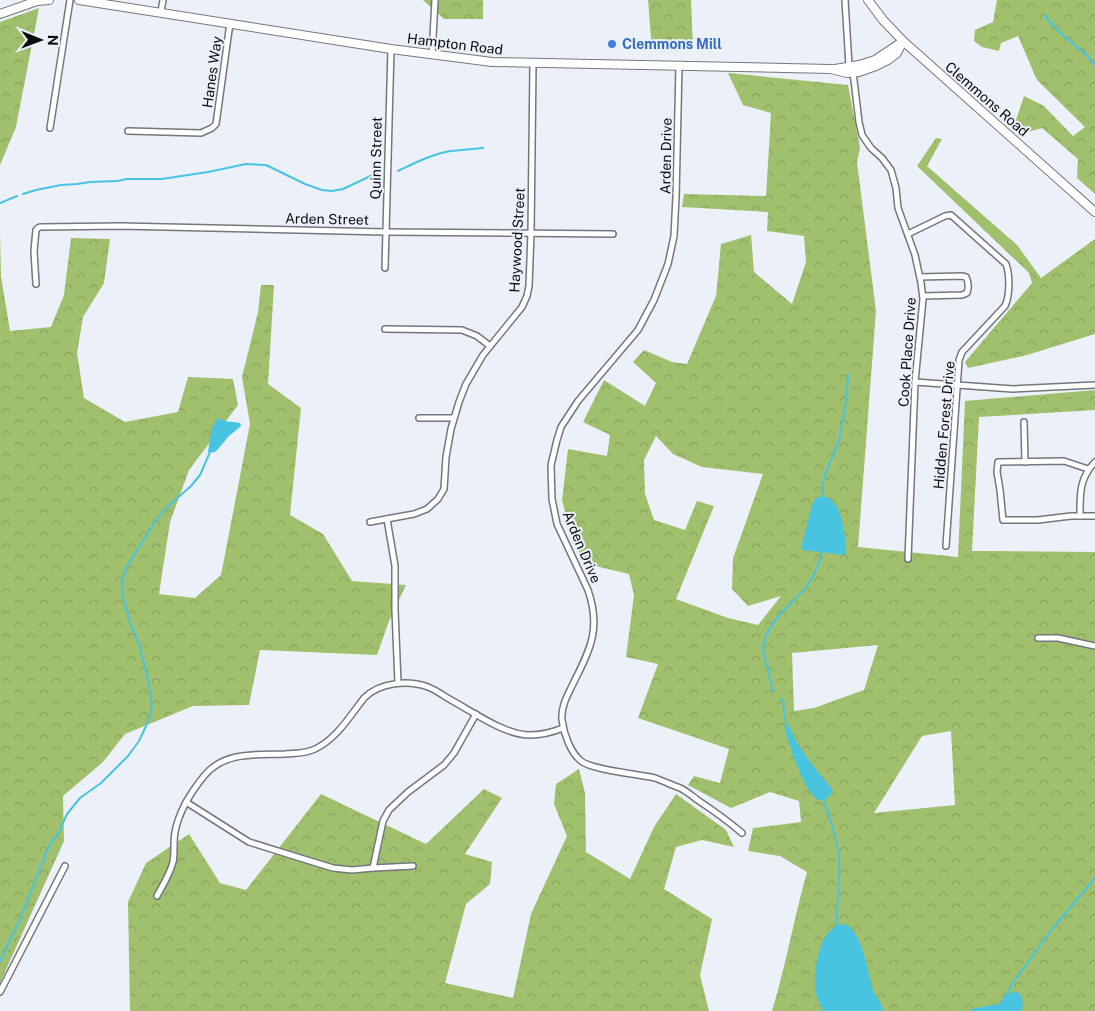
<svg xmlns="http://www.w3.org/2000/svg" width="1095" height="1011" font-family="'Public Sans',sans-serif">
	<style>
		.forest { fill: url(#forest-crowns); fill-rule: evenodd }
		.water { fill: #48c3e0 }
		.lines { fill: none; stroke-linecap: round; stroke-linejoin: round }
		.stream { stroke: #48c3e0; stroke-width: 2 }
		.street-casing { stroke: #73777e; stroke-width: 8 }
		.secondary-casing { stroke: #73777e; stroke-width: 10 }
		.primary-casing { stroke: #73777e; stroke-width: 10 }
		.street { stroke: #fff; stroke-width: 5 }
		.secondary { stroke: #fff; stroke-width: 8 }
		.primary { stroke: #fff; stroke-width: 8 }
		.shop-dot { fill: #3f7fe0; stroke: #ecf1f9; stroke-width: 2 }
		.labels { text-anchor: middle; dominant-baseline: central; stroke-width: 4; stroke-linejoin: round; paint-order: stroke }
		.street-label { font-size: 14px; fill: #0a0c0e; stroke: #ecf1f9 }
		.shop-label { font-size: 14px; font-weight: bold; fill: #366cbe; stroke: #ecf1f9; text-anchor: start }
	</style>
	<defs>
		<pattern id="forest-crowns" width="20" height="18" patternUnits="userSpaceOnUse" patternTransform="scale(1.25)"><rect width="20" height="18" fill="#a0c06d"/><path d="M2 6a3 3 0 1 1 6 0M12 15a3 3 0 1 1 6 0" fill="none" stroke="#88a45d"/></pattern>
	</defs>
	<rect width="100%" height="100%" fill="#ecf1f9"/>
	<!-- forest -->
	<g class="forest">
		<path d="M423,0H483V19H444Z"/>
		<path d="M648,0H691L693,50L652,51Z"/>
		<path d="M997,0H1095V194L1077,178L1078,159L1042,128L1028,132L1015,123L1024,96L1044,106L1073,136L1085,127L1037,80L1018,36L1001,43L999,51L982,47L974,41L975,30L993,22Z"/>
		<path d="M39,8L16,127L0,165V22Z"/>
		<path d="M728,73L848,85L860,148L857,162L876,311L858,547L958,557L965,401L1095,390V410L979,417L972,551L1095,552V1011H772C786,965 794,918 807,872L780,856L748,851L753,828L801,822L799,801L770,792L731,808L688,785L694,776L720,783L729,749L638,718L658,664L626,657L634,595L629,574L587,564L573,543L562,500L568,449L607,456L610,435L583,422L604,380L645,406L656,383L633,362L644,350L672,362L687,364L716,296L721,244L751,235L754,272L792,304L806,262L804,236L767,231L768,212L682,207L684,194L766,196L771,113L743,105ZM656,436L673,454L702,467L763,474L733,558L732,589L748,606L781,596L758,625L728,618L676,599L714,506L697,501L685,530L654,520L645,494L644,460ZM878,645L864,690L814,708L794,711L792,653ZM951,731L955,805L874,813L922,736Z"/>
		<path d="M936,138L942,139L927,166L1017,245L1041,278L1095,239V334L1027,355L968,368L965,362L1032,283L1029,273L917,166Z"/>
		<path d="M0,231L1,276L10,331L51,327L64,295L71,238L110,239L104,283L83,317L77,353L84,398L125,422L178,412L188,377L233,379L238,405L189,470L170,522L159,594L195,598L221,575L250,424L242,377L258,312L261,285H274L268,384L301,408L290,515L323,534L352,581L406,585L389,621L377,655L260,650L249,705L193,706L125,734L103,762L63,796L64,841L0,983Z"/>
		<path d="M579,769L585,793L586,852L630,879L654,827L676,794L726,830L734,847L702,840L676,847L664,889L712,919L700,975L709,1011H130L128,902L146,863L189,834L220,883L246,890L321,794L426,844L484,789L502,798L465,854L492,862L490,884L466,904L445,983L513,998L531,914L567,836L554,804L556,784Z"/>
	</g>
	<!-- water -->
	<g class="water">
		<path d="M219,418C226,423 232,421 240,423L241,426L229,436L218,449L215,452L209,453L208,451L212,428L217,419Z"/>
		<path d="M818,497C820,497 824,496 826,497C843,502 846,541 846,555L802,550V544L812,505L815,499Z"/>
		<path d="M784,716L797,743L810,762L832,789C832,794 828,798 823,800C808,806 787,740 785,728C785,724 785,720 784,716Z"/>
		<path d="M845,924C862,932 868,971 872,988C875,996 882,1002 883,1011H823C820,1004 816,996 815,989C814,971 818,934 838,925C840,924 843,925 845,924Z"/>
		<path d="M1015,991C1023,994 1024,1003 1021,1011H968L976,1008L999,1004L1005,996Z"/>
	</g>
	<g class="lines">
		<!-- stream -->
		<g class="stream">
			<path d="M1044,15L1057,30L1084,53L1095,65"/>
			<path d="M398,171C415,163 432,154 451,151C462,150 473,149 483,148"/>
			<path d="M23,194L36,190L61,185L77,184L90,182L117,181L127,179H162L208,172L246,164L266,165L305,184L322,190L332,191L343,189L379,172"/>
			<path d="M0,203L17,196"/>
			<path d="M823,498C820,473 834,459 840,436C841,432 841,428 842,424C846,408 847,392 848,375"/>
			<path d="M774,691L772,689C771,681 769,673 767,666C766,660 762,654 763,647C767,620 791,606 807,586C814,576 820,562 822,551"/>
			<path d="M781,699L783,701L785,719"/>
			<path d="M824,798C828,818 838,837 839,858C840,882 837,905 836,928"/>
			<path d="M0,961L20,919L44,858L50,844L60,830L67,814L80,798L101,783L128,756L139,741L146,726L150,716L152,705L150,689L140,647L130,622L124,601L122,593V583L126,568L152,526L165,509L191,486L200,475L210,452"/>
			<path d="M1005,997L1012,984L1053,928L1095,878"/>
		</g>
		<defs>
			<g id="street">
				<path d="M845,0L849,66"/>
				<path d="M161,12L163,0"/>
				<path d="M432,55L435,0"/>
				<path d="M679,66L676,197L674,236L668,264L654,300L638,330L578,401L561,427L557,440L551,465L552,499L557,524L588,590C602,631 589,651 571,688C566,698 561,708 562,720C564,734 570,752 581,761C592,770 638,774 655,778C663,781 672,785 680,788C687,791 693,797 699,801C714,811 728,821 742,833"/>
				<path d="M853,72L859,122L862,135L871,148L882,158L891,170L896,188L898,208L915,255L921,283L923,299L915,382L908,559"/>
				<path d="M50,128L70,0"/>
				<path d="M128,131L201,133L212,128L216,124L230,23"/>
				<path d="M908,234L945,216L951,215L1006,264C1010,275 1010,295 1005,306L962,352L959,360L946,546"/>
				<path d="M385,268L391,49"/>
				<path d="M920,277L962,276L966,277C969,283 969,287 967,293L962,295L923,296"/>
				<path d="M36,284L34,251L36,230L38,228L40,227L121,226L386,232L613,234"/>
				<path d="M385,329L462,330L477,336L490,346"/>
				<path d="M915,382L1013,389L1095,385"/>
				<path d="M419,418H453"/>
				<path d="M1024,422L1025,462"/>
				<path d="M1088,469L1064,461L998,462L997,472L1000,490L1003,520H1038L1071,516H1095"/>
				<path d="M1080,516C1080,494 1079,479 1095,462"/>
				<path d="M387,519L395,566V610L398,683"/>
				<path d="M370,522L414,514L427,509L438,499L444,489L446,457L451,429L459,402L466,384L483,355L522,307L527,296L529,286L531,233L533,64"/>
				<path d="M1038,638H1058L1095,646"/>
				<path d="M186,802L249,842L310,861L333,868L352,870L373,868L413,866"/>
				<path d="M373,868L383,821L389,810L408,792L444,765L454,753L476,714"/>
				<path d="M157,896C163,885 170,874 173,862C175,852 173,842 175,832C179,811 191,792 204,776C224,751 257,755 285,754C296,753 305,754 315,749C332,741 344,725 355,710C358,706 361,702 364,698C380,682 408,680 428,687C436,690 444,696 451,700C473,712 505,735 530,735C542,735 553,732 563,728"/>
				<path d="M0,992L65,866"/>
			</g>
			<g id="secondary">
				<path d="M79,0L391,49L492,62L831,69L847,73L859,72L876,66L888,60L897,53L903,41"/>
				<path d="M0,14L37,1L49,0"/>
				<path d="M835,69L859,65L875,60L902,42"/>
			</g>
			<path id="primary" d="M868,0L883,20L903,41L1095,212"/>
		</defs>
		<!-- street casing -->
		<use href="#street" class="street-casing"/>
		<!-- secondary casing -->
		<use href="#secondary" class="secondary-casing"/>
		<!-- primary casing -->
		<use href="#primary" class="primary-casing"/>
		<!-- street -->
		<use href="#street" class="street"/>
		<!-- secondary -->
		<use href="#secondary" class="secondary"/>
		<!-- primary -->
		<use href="#primary" class="primary"/>
	</g>
	<!-- markers -->
	<circle class="shop-dot" cx="612" cy="44" r="5"/>
	<g class="labels">
		<!-- street labels -->
		<g class="street-label">
			<text transform="translate(455 44) rotate(7)">Hampton Road</text>
			<text transform="translate(212 72) rotate(-82)">Hanes Way</text>
			<text transform="translate(987 99) rotate(41)">Clemmons Road</text>
			<text transform="translate(666 156) rotate(-89)">Arden Drive</text>
			<text transform="translate(376 158) rotate(-89)">Quinn Street</text>
			<text transform="translate(327 219) rotate(1)">Arden Street</text>
			<text transform="translate(517 240) rotate(-87)">Haywood Street</text>
			<text transform="translate(907 352) rotate(-86)">Cook Place Drive</text>
			<text transform="translate(944 425) rotate(-85)">Hidden Forest Drive</text>
			<text transform="translate(582 547) rotate(67)">Arden Drive</text>
		</g>
		<!-- shop labels -->
		<g class="shop-label">
			<text x="622" y="44">Clemmons Mill</text>
		</g>
	</g>
	<!-- north arrow -->
	<g transform="translate(40 40) rotate(91)" stroke="#ecf1f9" stroke-width="4" paint-order="stroke">
	<path d="M0-4L9 19L0 12L-9 19Z" fill="#0a0c0e"/>
	<text y="-8" font-size="14" font-weight="bold" text-anchor="middle" fill="#0a0c0e">N</text>
	</g>
</svg>
